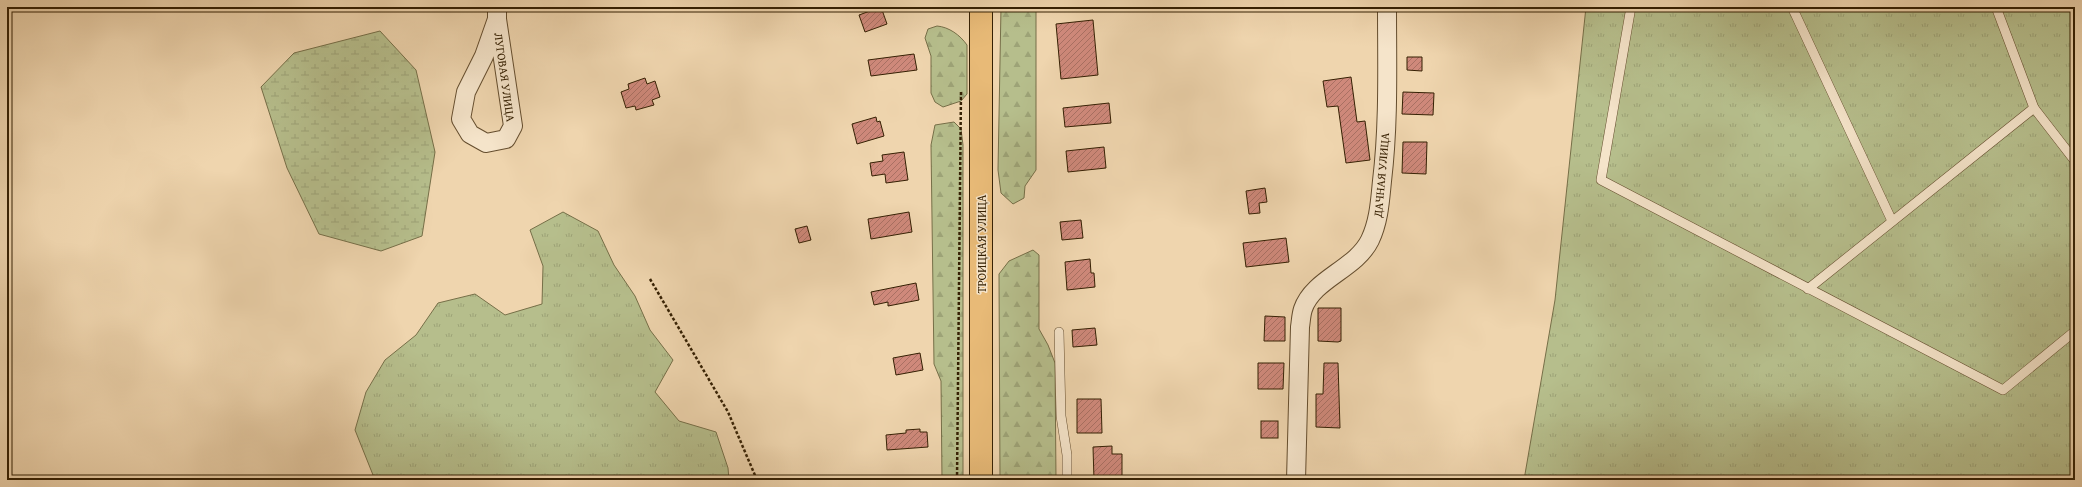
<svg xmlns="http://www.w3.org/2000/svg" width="2082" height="487" font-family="'Gentium Book Plus',serif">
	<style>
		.grass { fill: url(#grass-tufts); stroke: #766f48 }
		.forest { fill: url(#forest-firs); stroke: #766f48 }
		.wetland { fill: url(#wetland-marsh); stroke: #766f48 }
		.building { fill: url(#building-hatch); stroke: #352003 }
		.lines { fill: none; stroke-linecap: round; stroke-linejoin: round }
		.service-casing { stroke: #644d2e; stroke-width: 10 }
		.minor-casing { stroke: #644d2e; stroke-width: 20 }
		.primary-casing { stroke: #352003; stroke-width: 24 }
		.path { stroke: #352003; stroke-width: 2.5; stroke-dasharray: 3 2; stroke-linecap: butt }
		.service { stroke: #f5e4ca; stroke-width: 9 }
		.minor { stroke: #f5e4ca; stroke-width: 18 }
		.primary { stroke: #e8ba77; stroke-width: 22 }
		.labels { text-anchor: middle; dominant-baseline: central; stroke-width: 3; stroke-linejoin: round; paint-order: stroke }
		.street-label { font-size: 12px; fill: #352003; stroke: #f5e4ca }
	</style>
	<defs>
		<pattern id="grass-tufts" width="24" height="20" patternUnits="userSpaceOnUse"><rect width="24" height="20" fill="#b6be8c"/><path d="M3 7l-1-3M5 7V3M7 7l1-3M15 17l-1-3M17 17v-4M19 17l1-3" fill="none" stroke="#9da377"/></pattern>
		<pattern id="forest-firs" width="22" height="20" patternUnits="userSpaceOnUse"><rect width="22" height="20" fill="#b6be8c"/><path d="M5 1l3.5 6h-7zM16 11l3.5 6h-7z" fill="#9da377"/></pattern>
		<pattern id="wetland-marsh" width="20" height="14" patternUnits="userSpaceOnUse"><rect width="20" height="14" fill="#b6be8c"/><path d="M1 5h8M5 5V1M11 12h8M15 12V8" fill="none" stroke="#9da377"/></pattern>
		<pattern id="building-hatch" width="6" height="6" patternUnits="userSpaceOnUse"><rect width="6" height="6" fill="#cf897b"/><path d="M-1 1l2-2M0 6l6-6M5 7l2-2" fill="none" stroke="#a97063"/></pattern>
	</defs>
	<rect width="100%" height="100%" fill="#efd5ae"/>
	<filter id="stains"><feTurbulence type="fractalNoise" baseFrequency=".005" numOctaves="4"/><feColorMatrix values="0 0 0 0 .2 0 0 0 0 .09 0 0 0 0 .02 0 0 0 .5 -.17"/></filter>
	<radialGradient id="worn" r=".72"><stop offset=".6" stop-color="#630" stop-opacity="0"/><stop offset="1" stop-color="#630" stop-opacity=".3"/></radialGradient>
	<!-- grass -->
	<g class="grass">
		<path d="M1586,7H2075V480H1524L1555,300Z"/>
		<path d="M563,212L598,231L614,265L635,296L650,330L673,360L655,392L679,421L716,432L728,468L729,480H375L355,430L366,392L385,360L416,335L438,303L475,294L505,315L542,304L543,266L530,230Z"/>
	</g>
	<!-- forest -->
	<g class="forest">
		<path d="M1001,7H1036V170L1025,186L1024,198L1013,204L1001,193L998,170Z"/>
		<path d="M937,26C949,27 960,35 967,45V94L961,101L943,107L935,102L931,93V56L925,38L928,29Z"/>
		<path d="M954,122L961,129L963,145V480H942L941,381L934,364L931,145L935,125Z"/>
		<path d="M1033,250L1039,255V329L1048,345L1055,363L1056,480H1000L999,274L1009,261Z"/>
	</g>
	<!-- wetland -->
	<path class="wetland" d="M380,31L416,70L435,152L422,236L381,251L319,234L287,168L261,87L294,53Z"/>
	<!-- building -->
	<g class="building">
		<path d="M881,7L887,24L865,32L859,15Z"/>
		<path d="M1093,20L1098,75L1061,79L1056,24Z"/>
		<path d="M914,54L917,70L871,76L868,60Z"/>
		<path d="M1407,57H1422V71L1407,70Z"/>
		<path d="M1351,77L1357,122L1365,121L1370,160L1346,163L1338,106L1327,107L1323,81Z"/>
		<path d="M645,78L647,84L655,81L660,97L652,100L654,105L636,110L635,106L626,108L621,92L629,89L628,84Z"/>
		<path d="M1403,92L1434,93L1433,115L1402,114Z"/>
		<path d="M1109,103L1111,123L1065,127L1063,108Z"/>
		<path d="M876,117L877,122L880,121L884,136L857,144L852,124Z"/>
		<path d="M1403,142H1427L1426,174L1402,173Z"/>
		<path d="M1104,147L1106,168L1068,172L1066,151Z"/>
		<path d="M904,152L908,180L886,183L885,174L872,176L870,163L883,161L882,155Z"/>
		<path d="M1265,188L1267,202L1259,203L1260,213L1249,214L1246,191Z"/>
		<path d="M909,212L912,232L871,239L868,219Z"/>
		<path d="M1081,220L1083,238L1062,240L1060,222Z"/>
		<path d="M807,226L811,240L799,243L795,229Z"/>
		<path d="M1286,238L1289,262L1246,267L1243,243Z"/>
		<path d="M1090,259L1091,273H1094L1095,287L1067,290L1065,262Z"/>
		<path d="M916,283L919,300L888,306V302L874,305L871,292Z"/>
		<path d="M1318,308H1341V341L1338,342L1318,341Z"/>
		<path d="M1265,316L1285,317V341H1264Z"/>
		<path d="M1095,328L1097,345L1073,347L1072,330Z"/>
		<path d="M920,353L923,370L896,375L893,358Z"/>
		<path d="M1258,363H1284L1283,389H1258Z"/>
		<path d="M1324,363H1338L1340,428L1316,427V394H1323Z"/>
		<path d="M1077,399H1101L1102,433H1077Z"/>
		<rect x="1261" y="421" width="17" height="17"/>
		<path d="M920,429V432H927L928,447L887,450L886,435L906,433V430Z"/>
		<path d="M1112,446V454H1122V480H1094L1093,447Z"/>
	</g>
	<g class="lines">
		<defs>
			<g id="service">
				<path d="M1631,7L1601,180L2003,390L2075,331"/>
				<path d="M1792,7L1892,221"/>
				<path d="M1996,7L2034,108L2075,161"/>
				<path d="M1808,289L2034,108"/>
				<path d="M1059,332L1061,416L1067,455V480"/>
			</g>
			<g id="minor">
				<path d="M497,19L484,56L466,92L461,119L470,134L486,143L506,139L513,126L497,19V7"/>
				<path d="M1296,480L1300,327C1301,321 1301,315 1303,309C1313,279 1356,269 1370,240C1379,221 1380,201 1382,181C1389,123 1387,65 1387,7"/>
			</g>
			<path id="primary" d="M981,480V7"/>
		</defs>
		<!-- service casing -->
		<use href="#service" class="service-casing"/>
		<!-- minor casing -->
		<use href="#minor" class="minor-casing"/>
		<!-- primary casing -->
		<use href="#primary" class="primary-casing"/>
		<!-- path -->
		<g class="path">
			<path d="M650,279L728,412L757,480"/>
			<path d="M957,480L961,91"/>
		</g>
		<!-- service -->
		<use href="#service" class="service"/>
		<!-- minor -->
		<use href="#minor" class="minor"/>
		<!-- primary -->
		<use href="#primary" class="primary"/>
	</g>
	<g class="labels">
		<!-- street labels -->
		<g class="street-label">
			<text transform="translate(505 77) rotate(82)">ЛУГОВАЯ УЛИЦА</text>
			<text transform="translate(1381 175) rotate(-85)">ДАЧНАЯ УЛИЦА</text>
			<text transform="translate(981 244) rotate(-90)">ТРОИЦКАЯ УЛИЦА</text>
		</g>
	</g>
	<!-- margin -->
	<rect width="2082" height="487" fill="none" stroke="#efd5ae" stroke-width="24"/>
	<rect x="8" y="8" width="2066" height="471" fill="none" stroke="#352003" stroke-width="2"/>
	<rect x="12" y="12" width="2058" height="463" fill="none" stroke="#352003"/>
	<rect width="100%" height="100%" filter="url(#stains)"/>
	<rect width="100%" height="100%" fill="url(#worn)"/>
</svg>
